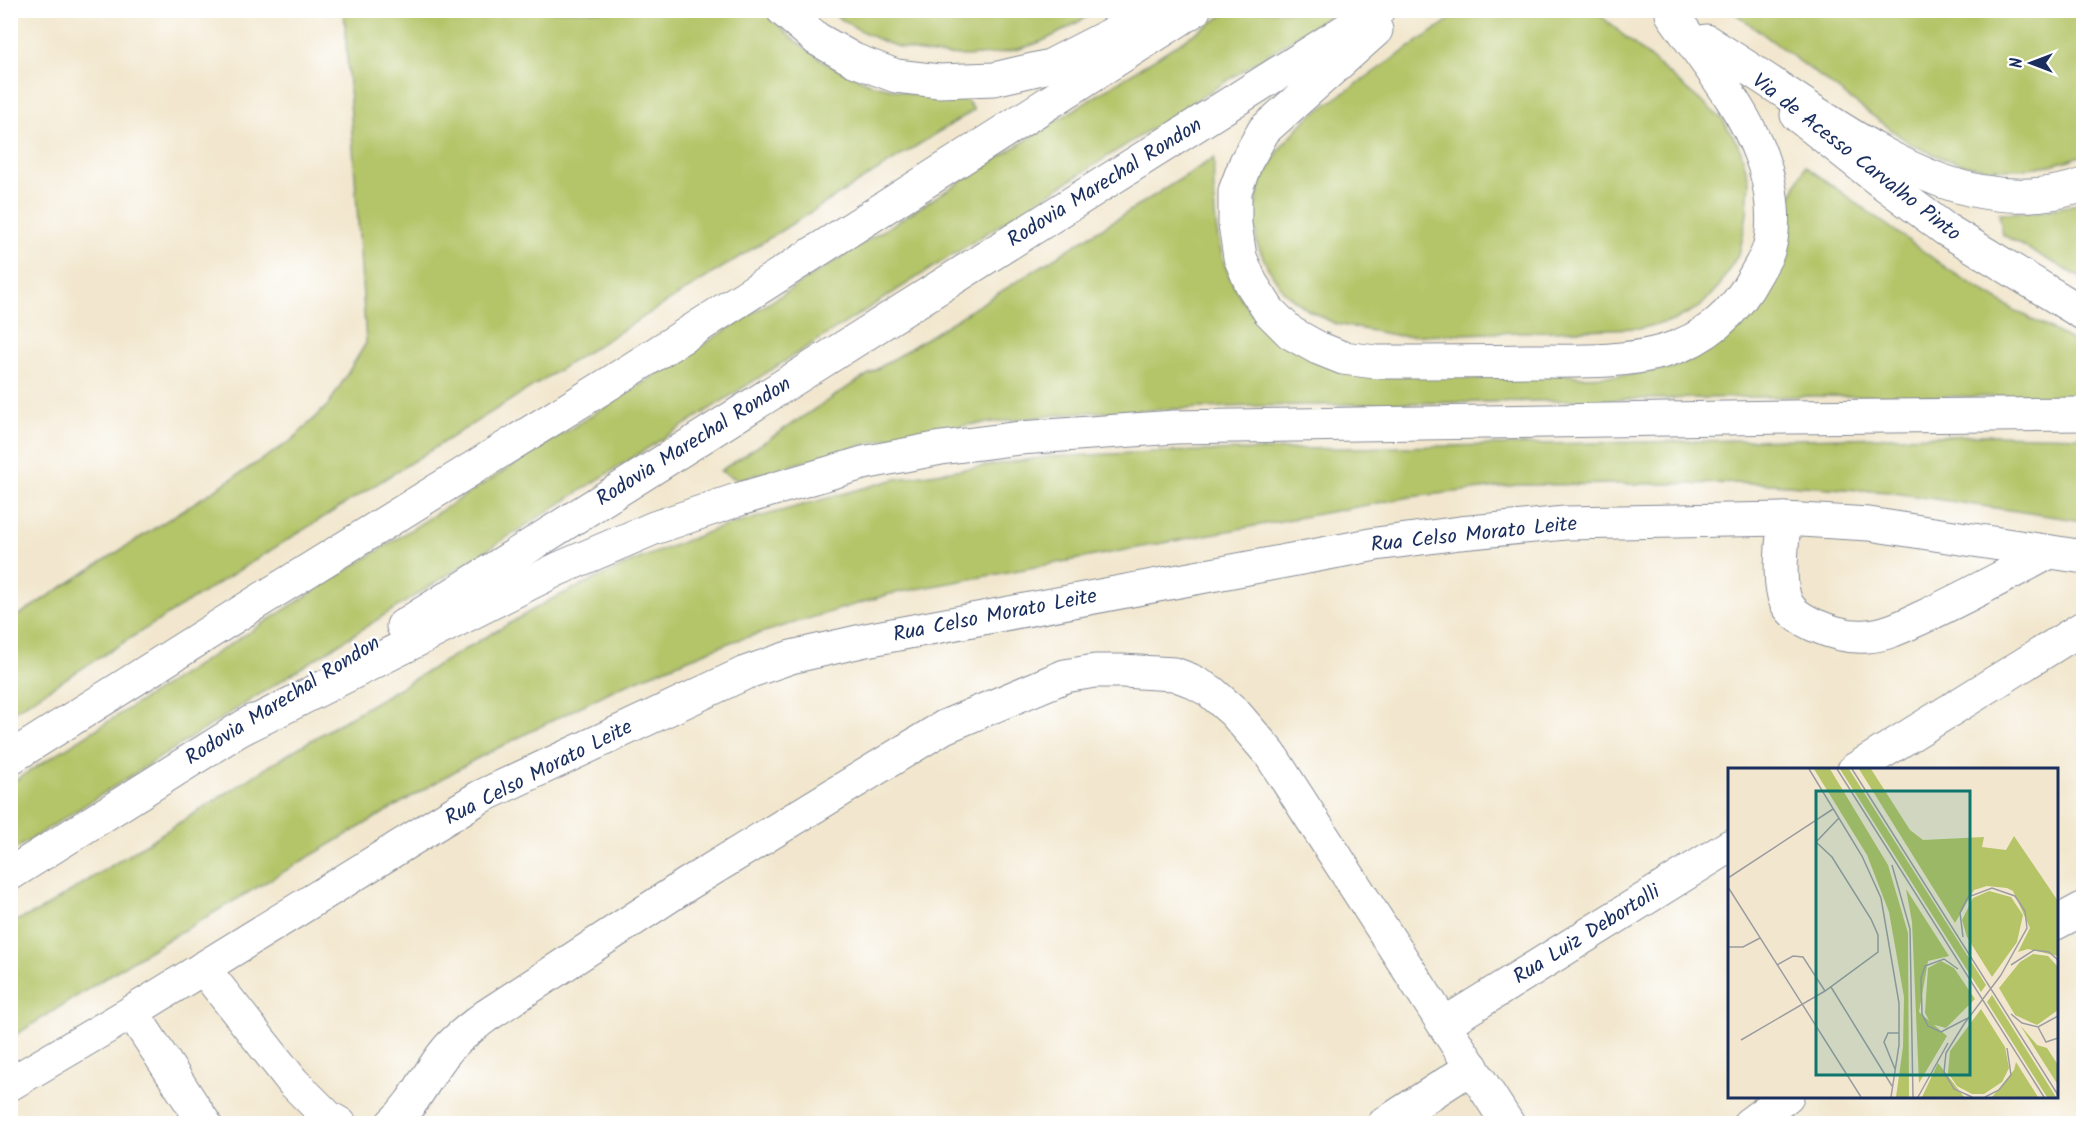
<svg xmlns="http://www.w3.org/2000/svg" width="2094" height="1134" font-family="Kalam,sans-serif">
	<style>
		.green { fill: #b4c467; stroke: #687a62; stroke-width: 1.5 }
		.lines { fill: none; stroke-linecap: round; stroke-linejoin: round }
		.minor-casing { stroke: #868b96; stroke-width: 35 }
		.major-casing { stroke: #868b96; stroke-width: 35 }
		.highway-casing { stroke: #868b96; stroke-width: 35 }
		.minor { stroke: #fff; stroke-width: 33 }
		.major { stroke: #fff; stroke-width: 33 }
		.highway { stroke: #fff; stroke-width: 33 }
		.labels { text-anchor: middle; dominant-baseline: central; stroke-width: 5; stroke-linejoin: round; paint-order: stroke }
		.street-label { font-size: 21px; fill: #1b2f5e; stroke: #fff }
		.inset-road { fill: none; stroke: #9c9da1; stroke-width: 1.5 }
		.view { fill: #0f766e; fill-opacity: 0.15; stroke: #0f766e; stroke-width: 3 }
		.inset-edge { fill: none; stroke: #1b2f5e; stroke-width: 3 }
	</style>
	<rect width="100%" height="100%" fill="#fff"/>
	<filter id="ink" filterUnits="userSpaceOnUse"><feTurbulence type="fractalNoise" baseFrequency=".0167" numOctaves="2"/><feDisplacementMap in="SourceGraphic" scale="12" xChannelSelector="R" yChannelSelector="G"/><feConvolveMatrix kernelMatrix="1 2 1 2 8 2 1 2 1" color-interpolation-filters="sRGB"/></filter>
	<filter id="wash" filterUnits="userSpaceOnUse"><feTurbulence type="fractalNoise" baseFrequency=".008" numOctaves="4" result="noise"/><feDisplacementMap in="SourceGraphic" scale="24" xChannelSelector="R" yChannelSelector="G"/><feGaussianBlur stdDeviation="1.35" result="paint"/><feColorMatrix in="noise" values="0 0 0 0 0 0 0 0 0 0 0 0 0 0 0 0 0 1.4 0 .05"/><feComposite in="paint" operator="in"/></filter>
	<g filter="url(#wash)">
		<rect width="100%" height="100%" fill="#f2e7ce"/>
		<!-- green -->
		<g class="green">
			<path d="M344,11H764L792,38L829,65L874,85L917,95L965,98L974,110L11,713V620L291,441L329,404L366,343Z"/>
			<path d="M828,11H1096C1077,23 1056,36 1035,44C993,59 945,59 902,48C876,41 850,25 828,11Z"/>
			<path d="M1230,11H1337L11,852V783Z"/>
			<path d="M1462,11H1595L1723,120L1740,148L1749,180L1747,214L1740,251L1720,285L1701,306L1673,321L1640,328L1400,336L1336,324L1308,310L1284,292L1268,268L1257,244L1254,213L1261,181L1281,147L1306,119Z"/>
			<path d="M1732,11H2083V155C2042,172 1985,174 1942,158C1932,154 1922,149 1912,145Z"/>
			<path d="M1214,158C1212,213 1215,267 1251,312C1259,322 1268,330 1277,339L1583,377L1630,375L1674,367L1705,352L1737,331L1760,305L1774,274L1785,239L1789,201L1805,166L1952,272L2014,310L2083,346V397L1816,396L1256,406L1076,413L967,425L885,439L738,480L720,471L850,386Z"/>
			<path d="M2083,203V279L2003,235L1999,213L2038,212Z"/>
			<path d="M1988,435L2083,437V521L1888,492L1757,483L1517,485L1410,497L890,594L731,642L617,688L474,760L135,959L11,1038V923L41,910L298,748L436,666L548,601L629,563L716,529L896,479L1046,457L1154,452Z"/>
		</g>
	</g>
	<g filter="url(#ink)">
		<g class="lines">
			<defs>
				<g id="minor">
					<path d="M1784,519C1783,542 1777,581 1786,602C1791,613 1803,620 1814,625C1830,632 1848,638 1867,636C1887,635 1905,625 1923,617C1966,597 2008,574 2050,552"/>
					<path d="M1854,770L2084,627"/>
					<path d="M2056,923L2084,908"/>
					<path d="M203,968L293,1082L328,1117L340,1124"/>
					<path d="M132,1012L205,1124"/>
					<path d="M1444,1024L1730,846"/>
					<path d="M10,1084L132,1012L480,797L745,673L791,657L866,640L1376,544L1460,533L1565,523L1784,519L1869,524L2084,557"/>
					<path d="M392,1124C415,1103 427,1074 446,1051C457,1037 472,1027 486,1016L686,885L944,727L1065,676L1095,671H1122L1174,674L1190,680L1210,691L1234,712L1270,754L1508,1124"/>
					<path d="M1384,1124L1472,1067"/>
					<path d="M1749,1124L1787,1096"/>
				</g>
				<path id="major" d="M1797,115L1879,180L1945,229L2084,314"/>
				<g id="highway">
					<path d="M783,10L817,39L854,60L896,76L939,81L994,79L1050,66L1159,10"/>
					<path d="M1376,30L1264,130L1246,162L1235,191V224L1240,257L1251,283L1269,311L1291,333L1318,348L1343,358L1376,362C1426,362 1476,362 1526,361C1619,361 1706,369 1756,274C1760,267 1764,260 1767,254C1778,227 1771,182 1761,156C1744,108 1701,56 1672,14"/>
					<path d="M1706,41C1742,64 1778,87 1813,111C1895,164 1982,219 2084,185"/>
					<path d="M403,626L1378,10"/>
					<path d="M235,732L558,569L654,528L740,499L863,463L941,448L1020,438L1175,427L1790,417L2084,414"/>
					<path d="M10,758L259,601L610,383L1194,10"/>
					<path d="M10,874L253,721"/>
				</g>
			</defs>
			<!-- minor casing -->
			<use href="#minor" class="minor-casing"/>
			<!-- major casing -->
			<use href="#major" class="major-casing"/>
			<!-- highway casing -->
			<use href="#highway" class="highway-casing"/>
			<!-- minor -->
			<use href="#minor" class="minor"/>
			<!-- major -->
			<use href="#major" class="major"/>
			<!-- highway -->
			<use href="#highway" class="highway"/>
		</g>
	</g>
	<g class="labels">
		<!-- street labels -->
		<g class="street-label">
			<text transform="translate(1856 158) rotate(38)">Via de Acesso Carvalho Pinto</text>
			<text transform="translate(1105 183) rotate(-32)">Rodovia Marechal Rondon</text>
			<text transform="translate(694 442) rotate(-32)">Rodovia Marechal Rondon</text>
			<text transform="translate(1474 535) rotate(-6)">Rua Celso Morato Leite</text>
			<text transform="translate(995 616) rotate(-11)">Rua Celso Morato Leite</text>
			<text transform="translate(283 701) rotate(-32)">Rodovia Marechal Rondon</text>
			<text transform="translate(539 773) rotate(-27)">Rua Celso Morato Leite</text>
			<text transform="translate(1587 935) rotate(-32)">Rua Luiz Debortolli</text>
		</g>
	</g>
	<!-- overview -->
	<g transform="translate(1728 768)">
		<rect width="330" height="330" fill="#f2e7ce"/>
		<path d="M86,1H102L160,97L180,165L181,329H168L175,279L176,229L161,144L139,87ZM112,1H121L258,217L253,224ZM131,1H143L182,62L195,72L256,69L254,79L278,82L286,68L330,133V188L300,181L290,184L302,160L285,123L279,120L259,118L246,122L227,155ZM178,121L221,188L200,193L191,244L219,268L191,315L184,154ZM261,123L283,129L295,147L289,174L264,209L239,169L234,152L245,130ZM305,186L320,188L330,199V242L309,257L287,247L271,220L292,194ZM213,193L226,200L247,231L218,260L203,256L197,245L200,200ZM264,227L328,329H319L259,234ZM253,241L277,279L281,300L274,314L256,326H244L229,318L220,305L222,283ZM292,257L309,277L319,280L330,297V317ZM288,294L310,329H264L286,302ZM210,295L236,329H194Z" fill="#b4c467"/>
		<path class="inset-road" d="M81,1L134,88L153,130L171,235V277L163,329M109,1L316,329M124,1L330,327M164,97L182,161L185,329M0,110L105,41M0,119L133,329M235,169L232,145L240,129L264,120L287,128L297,143L299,160L273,207M0,179H15L32,170M49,197L65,188L75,189L97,223M283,197L306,182L321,184L330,192M230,201L216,191L197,198L193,210L194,246L200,258L213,264L240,250M103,219L164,318M283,246L294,255L310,259L330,248M236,256L273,207M236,256L218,285L216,304L226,321L244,329M310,259L318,274L330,270M13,272L97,223L150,184V167L143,151L104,89L88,74L111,50M167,301L156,274L160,265H171M190,329L220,275M257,329L271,322L283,307L279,280"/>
		<path class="view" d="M88,23H242V307H88Z"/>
		<rect width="330" height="330" class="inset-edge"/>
	</g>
	<!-- margin -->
	<rect width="2094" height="1134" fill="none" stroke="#fff" stroke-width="36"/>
	<!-- north arrow -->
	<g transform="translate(2031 63) rotate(270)" stroke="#ffffff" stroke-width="4.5" paint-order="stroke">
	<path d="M0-4.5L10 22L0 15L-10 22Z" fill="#1b2f5e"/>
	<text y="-9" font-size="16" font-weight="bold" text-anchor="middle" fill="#1b2f5e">N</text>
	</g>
</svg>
